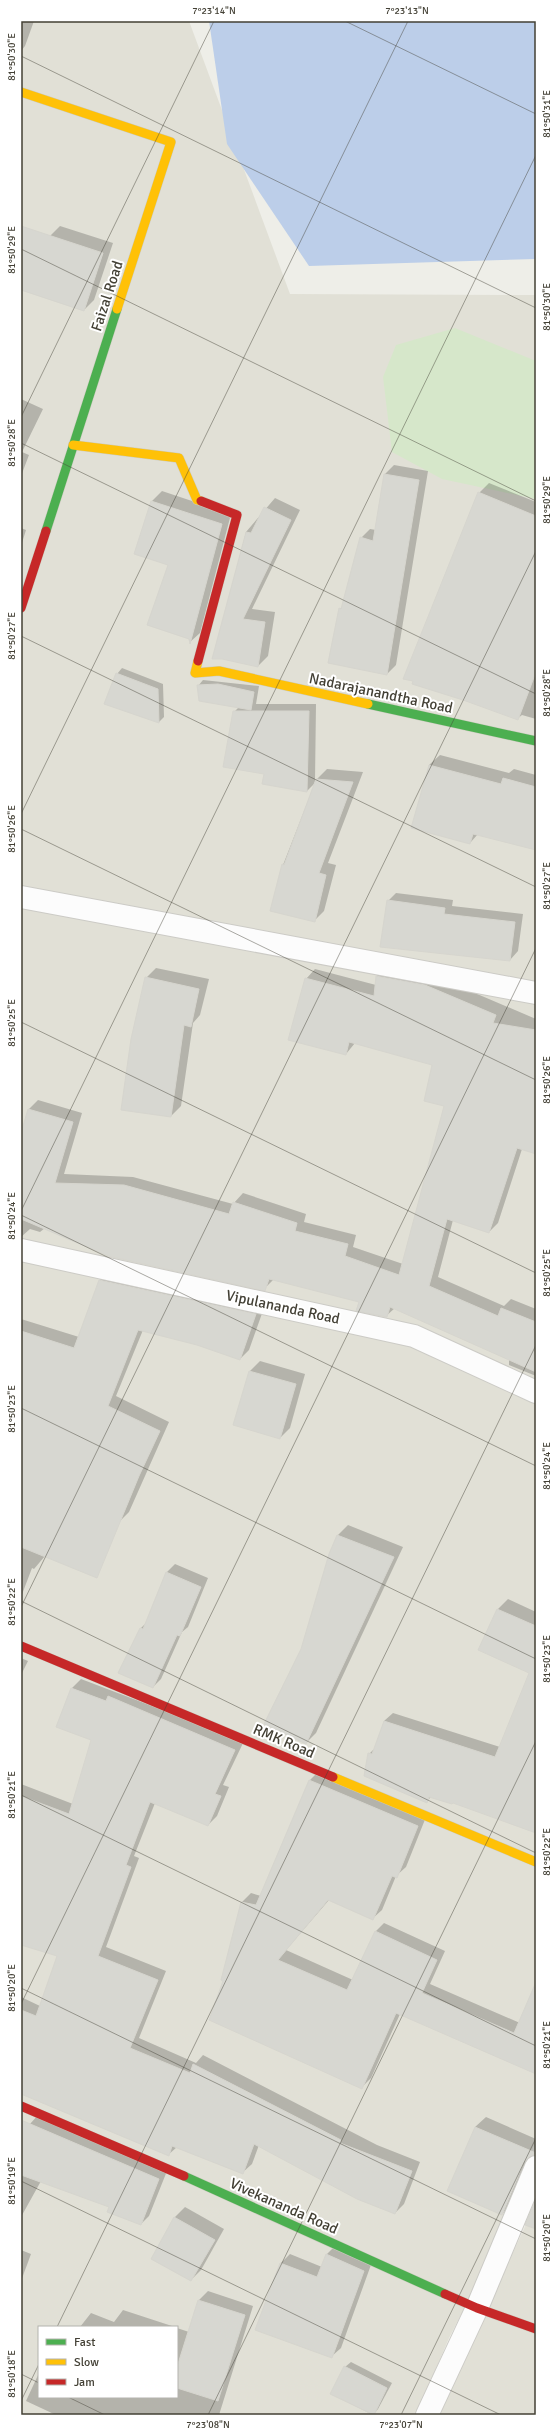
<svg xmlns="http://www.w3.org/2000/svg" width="557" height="2436" font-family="Signika,sans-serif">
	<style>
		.residential { fill: #e1e0d6; fill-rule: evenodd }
		.green { fill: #d6e7ca }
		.water { fill: #bccee9 }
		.shadow { fill: #0003 }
		.building { fill: #d7d7d1; stroke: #d6d5ce }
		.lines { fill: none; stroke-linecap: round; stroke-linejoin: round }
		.street-casing { stroke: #cccbc6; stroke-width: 24 }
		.fast-casing { stroke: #ccccbf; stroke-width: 10 }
		.slow-casing { stroke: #ccccbf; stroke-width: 10 }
		.jam-casing { stroke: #ccccbf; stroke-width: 10 }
		.street { stroke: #fcfcfc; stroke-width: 22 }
		.fast { stroke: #4caf50; stroke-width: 9 }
		.slow { stroke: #ffc107; stroke-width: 9 }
		.jam { stroke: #c62828; stroke-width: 9 }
		.ticks { fill: none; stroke: #434035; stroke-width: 1; stroke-opacity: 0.45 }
		.labels { text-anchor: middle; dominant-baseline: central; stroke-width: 4; stroke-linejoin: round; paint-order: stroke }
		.street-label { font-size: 15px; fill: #434035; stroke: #fff }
		.neatline { fill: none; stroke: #434035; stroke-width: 1.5 }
		.ticks-label { font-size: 10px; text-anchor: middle; fill: #434035 }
	</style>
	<rect width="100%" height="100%" fill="#eeeee8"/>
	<!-- residential -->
	<g class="residential">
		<path d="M21,21H189L290,294L536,295V2140L486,2266L449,2338L416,2415H21ZM39,2327H177V2397H39Z"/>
		<path d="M536,2203V2415H437L458,2370Z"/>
	</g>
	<!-- green -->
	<path class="green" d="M455,328L536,361V499L442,479L392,452L383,377L396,345Z"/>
	<!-- water -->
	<path class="water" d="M209,21H536V259L309,266L227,144Z"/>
	<!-- shadow -->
	<g class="shadow">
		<path d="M21,21H34L25,46L21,51Z"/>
		<path d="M60,226L113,243L94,300L84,310L50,236Z"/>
		<path d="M21,399L43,409L22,452L29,455L21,476Z"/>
		<path d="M394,465L428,471L396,665L387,674L340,609L343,606L361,538L370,529L376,530L385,474Z"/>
		<path d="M489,483L536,502V719L522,715L517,719L479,493Z"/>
		<path d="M162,491L231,514L200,633L190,642L169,564L135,553L152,501Z"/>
		<path d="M275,498L300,510L252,609L275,612L268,656L258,666L222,658H213L246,532Z"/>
		<path d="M21,528L26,530L21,546Z"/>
		<path d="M122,668L163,684L164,717L159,722L117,674Z"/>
		<path d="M203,680L259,686L256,704H316L315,781L327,769L363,772L328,863L336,865L324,911L314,921L283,865L315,783L307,791L265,773L234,712L239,707L198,686Z"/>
		<path d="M440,755L509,773L514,769L536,775V849L478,834L470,843L413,828L429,765Z"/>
		<path d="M396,893L453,900L452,906L523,914L518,951L510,960L388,901Z"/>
		<path d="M386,967L435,976L536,1019V1153L522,1149L498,1223L489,1232L453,1220L438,1277L504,1306L511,1299L536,1309V1376L509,1365V1359L395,1308L386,1316L360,1301L274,1279L264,1289L45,1228L40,1232L30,1229L21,1237V1137L29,1109L38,1100L82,1113L64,1174L133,1177L233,1204L243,1193L306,1214L304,1222L356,1235L353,1247L403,1264L445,1105L433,1064L355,1043L346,1054L306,979L315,969L376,985L377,976Z"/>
		<path d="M156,968L209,979L200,1015L193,1023L181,1106L171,1116L146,978Z"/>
		<path d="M109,1271L265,1305L249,1350L240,1359L197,1344L143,1330L116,1396L169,1422L129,1512L120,1521L45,1556L34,1569L32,1568L21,1597V1319L79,1337L100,1280Z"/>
		<path d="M260,1361L305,1374L290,1428L280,1438L250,1371Z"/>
		<path d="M348,1525L403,1547L316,1733L306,1743L302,1649L330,1554L338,1535Z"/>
		<path d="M175,1564L208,1578L188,1627L182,1632L161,1679L153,1687L141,1628L146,1623L167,1572Z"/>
		<path d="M508,1599L536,1612V1624L522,1654L480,1650L498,1609Z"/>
		<path d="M21,1658L28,1661L21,1675Z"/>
		<path d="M81,1679L244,1741L223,1785L229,1787L217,1816L208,1825L155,1803L134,1856L139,1858L106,1947L166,1971L139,2038L196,2063L203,2055L377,2145L420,2162L404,2204L395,2213L259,2145L252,2164L242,2173L177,2147L168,2155L21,2086V1997L40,2006L58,1955L21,1944V1784L73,1804L92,1740L72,1688Z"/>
		<path d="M393,1713L500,1747L536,1819L431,1797L427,1801L369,1754L375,1748L384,1721Z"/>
		<path d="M318,1772L426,1817L406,1867L396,1876L382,1910L372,1919L329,1900L286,1950L353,1980L375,1932L384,1923L445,1951L430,1984L520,2023L536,2016V2072L400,2014L371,2078L362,2087L223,1979L242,1902L251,1893L261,1896L309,1781Z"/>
		<path d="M38,2115L167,2171L149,2216L141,2224L110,2206L41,2181L21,2217V2136L24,2137L30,2124Z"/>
		<path d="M486,2117L536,2139V2154H533L512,2204L502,2214L475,2127Z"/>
		<path d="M185,2207L224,2229L201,2270L191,2280L152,2259L175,2217Z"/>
		<path d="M335,2246L372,2262L341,2348L332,2356L256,2329L281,2263L290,2254L322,2267L327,2254Z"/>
		<path d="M21,2250L31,2254L21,2281Z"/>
		<path d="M208,2291L253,2306L219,2415H56L26,2401L39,2373V2397H177V2328L189,2332L199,2300Z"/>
		<path d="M123,2310L175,2327H80L91,2313L114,2322Z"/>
		<path d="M351,2362L392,2383L378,2409L373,2415L332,2394L345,2367Z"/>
	</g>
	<!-- building -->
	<g class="building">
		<path d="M21,226L103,253L84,311L21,290Z"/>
		<path d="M384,474L419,480L387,675L328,663L339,608L341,609L360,537L373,541Z"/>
		<path d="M478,492L536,516V672L518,720L463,700L412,684L413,681L403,679Z"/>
		<path d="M151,501L222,524L190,644L189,639L147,625L168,565L134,554Z"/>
		<path d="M264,507L291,520L243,619L265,622L258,667L222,659H212L246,532L251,533Z"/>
		<path d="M116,673L158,689L159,723L104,704Z"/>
		<path d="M218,684L254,692L251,710L199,701L197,685Z"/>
		<path d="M233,711H309L307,792L262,784L264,774L223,767Z"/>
		<path d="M429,765L501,784L503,778L536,787V850L473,834L470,844L411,828Z"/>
		<path d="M316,779L353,782L319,873L326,875L315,922L270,911L282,864L284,865Z"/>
		<path d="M387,900L445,908L444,914L515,922L510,961L380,947Z"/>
		<path d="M376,976L425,985L496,1015L493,1023L536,1030V1154L517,1148L489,1233L447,1219L429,1286L498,1316L501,1308L536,1322V1372L390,1307L387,1317L356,1311L359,1302L269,1279L265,1291L108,1256L21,1219V1133L28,1109L73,1122L55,1183L124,1185L229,1214L233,1202L297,1223L295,1231L348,1244L345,1256L399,1275L444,1106L424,1101L432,1065L349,1042L346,1055L288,1040L305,978L374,996Z"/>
		<path d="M145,977L199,989L191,1027L184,1025L171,1117L121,1110L131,1039Z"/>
		<path d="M99,1280L256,1314L240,1360L197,1345L138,1330L108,1406L160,1431L139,1476L97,1578L21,1547V1331L74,1348Z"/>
		<path d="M249,1371L296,1384L280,1439L233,1425Z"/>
		<path d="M337,1535L394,1557L306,1744L264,1724L301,1649L329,1554Z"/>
		<path d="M166,1572L201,1587L180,1636L177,1635L153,1688L118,1673L140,1628L143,1629Z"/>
		<path d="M497,1609L536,1626V1833L453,1803L452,1804L429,1797L427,1803L364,1776L368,1753L372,1754L384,1721L495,1757L529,1673L478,1650Z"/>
		<path d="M71,1688L106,1701L108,1696L235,1750L215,1794L221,1796L208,1826L150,1802L126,1865L131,1867L98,1956L158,1980L130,2048L190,2073L193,2064L341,2140L340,2143L412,2171L395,2214L357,2199L254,2144L243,2174L172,2146L169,2156L21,2094V2010L36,2016L57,1956L21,1945V1796L69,1814L91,1740L56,1727Z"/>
		<path d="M309,1780L418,1826L397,1878L392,1876L373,1920L328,1900L278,1960L347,1990L375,1931L437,1960L422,1993L514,2033L536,1982V2074L396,2013L362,2089L209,2020L223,1981L221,1980L241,1902L256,1905Z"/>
		<path d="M21,2120L159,2179L141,2225L107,2212L109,2207L21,2175Z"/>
		<path d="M475,2127L536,2153L524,2162L502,2215L447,2191Z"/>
		<path d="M536,2199V2229L525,2225Z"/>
		<path d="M174,2217L215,2240L191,2281L151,2259Z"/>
		<path d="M326,2254L364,2271L332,2358L255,2330L280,2263L317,2277Z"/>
		<path d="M198,2300L245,2315L218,2401L177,2388V2367Z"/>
		<path d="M344,2366L387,2388L374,2415L330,2394Z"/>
	</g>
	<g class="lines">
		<defs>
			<g id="street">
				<path d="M21,897L536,993"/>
				<path d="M21,1250L414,1336L536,1392"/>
				<path d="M427,2415L477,2308L536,2167"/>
			</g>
			<g id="fast">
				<path d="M46,531L117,309"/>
				<path d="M368,704L536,741"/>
				<path d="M184,2176L445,2294"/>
			</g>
			<g id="slow">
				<path d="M21,92L171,142L117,309"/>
				<path d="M73,445L179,458L197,500L201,501"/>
				<path d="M198,661L195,673L219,671L368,704"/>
				<path d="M333,1777L536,1862"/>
			</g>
			<g id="jam">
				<path d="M21,608L46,531"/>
				<path d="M198,661L237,515L201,501"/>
				<path d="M21,1646L333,1777"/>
				<path d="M21,2106L184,2176"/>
				<path d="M445,2294L477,2308L536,2329"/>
			</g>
		</defs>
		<!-- street casing -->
		<use href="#street" class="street-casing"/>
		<!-- fast casing -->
		<use href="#fast" class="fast-casing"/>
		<!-- slow casing -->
		<use href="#slow" class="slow-casing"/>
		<!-- jam casing -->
		<use href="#jam" class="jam-casing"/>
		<!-- street -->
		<use href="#street" class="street"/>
		<!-- fast -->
		<use href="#fast" class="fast"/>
		<!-- slow -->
		<use href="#slow" class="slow"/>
		<!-- jam -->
		<use href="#jam" class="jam"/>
	</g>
	<!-- ticks -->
	<path class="ticks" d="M345,21L536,114M21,56L536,308M21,249L536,501M21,417L214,21M21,443L536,694M21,636L536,887M21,814L408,21M21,829L536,1080M21,1022L536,1273M21,1211L536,155M21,1215L536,1466M21,1408L536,1659M21,1601L536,1853M21,1607L536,551M21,1795L536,2046M21,1988L536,2239M21,2004L536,948M21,2181L501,2415M57,2327L536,1345M21,2374L39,2383M68,2397L105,2415M21,2401L39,2364M208,2415L536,1741M401,2415L536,2138"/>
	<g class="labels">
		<!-- street labels -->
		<g class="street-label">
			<text transform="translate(107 296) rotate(-72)">Faizal Road</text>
			<text transform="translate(381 693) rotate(12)">Nadarajanandtha Road</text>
			<text transform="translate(283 1307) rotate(12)">Vipulananda Road</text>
			<text transform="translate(284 1741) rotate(23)">RMK Road</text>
			<text transform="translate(284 2206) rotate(24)">Vivekananda Road</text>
		</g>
	</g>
	<!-- border -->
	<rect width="557" height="2436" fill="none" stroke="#ffffff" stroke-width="44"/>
	<!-- legend -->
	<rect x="38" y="2326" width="140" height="72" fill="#ffffff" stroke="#b4b3ae"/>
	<rect x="46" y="2339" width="20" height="6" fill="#4caf50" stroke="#b4b3ae"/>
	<text x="74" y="2346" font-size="12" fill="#434035">Fast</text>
	<rect x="46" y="2359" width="20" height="6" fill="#ffc107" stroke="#b4b3ae"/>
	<text x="74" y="2366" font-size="12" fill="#434035">Slow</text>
	<rect x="46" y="2379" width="20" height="6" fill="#c62828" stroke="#b4b3ae"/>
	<text x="74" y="2386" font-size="12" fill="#434035">Jam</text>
	<rect x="22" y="22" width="513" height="2392" class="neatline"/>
	<g class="ticks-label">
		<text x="214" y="14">7°23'14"N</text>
		<text x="407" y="14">7°23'13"N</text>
		<text transform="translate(11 57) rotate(-90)" y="4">81°50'30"E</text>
		<text transform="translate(546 114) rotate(-90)" y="4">81°50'31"E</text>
		<text transform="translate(11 250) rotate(-90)" y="4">81°50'29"E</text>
		<text transform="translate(546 307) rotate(-90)" y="4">81°50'30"E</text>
		<text transform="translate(11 443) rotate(-90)" y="4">81°50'28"E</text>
		<text transform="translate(546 500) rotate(-90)" y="4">81°50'29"E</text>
		<text transform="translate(11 636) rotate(-90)" y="4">81°50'27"E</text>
		<text transform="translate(546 693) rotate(-90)" y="4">81°50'28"E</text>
		<text transform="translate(11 829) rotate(-90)" y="4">81°50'26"E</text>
		<text transform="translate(546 886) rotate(-90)" y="4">81°50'27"E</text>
		<text transform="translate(11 1023) rotate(-90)" y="4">81°50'25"E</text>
		<text transform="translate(546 1080) rotate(-90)" y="4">81°50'26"E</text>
		<text transform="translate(11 1216) rotate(-90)" y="4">81°50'24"E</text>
		<text transform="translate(546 1273) rotate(-90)" y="4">81°50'25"E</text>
		<text transform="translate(11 1409) rotate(-90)" y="4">81°50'23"E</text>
		<text transform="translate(546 1466) rotate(-90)" y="4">81°50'24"E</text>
		<text transform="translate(11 1602) rotate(-90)" y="4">81°50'22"E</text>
		<text transform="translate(546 1659) rotate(-90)" y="4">81°50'23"E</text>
		<text transform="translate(11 1795) rotate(-90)" y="4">81°50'21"E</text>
		<text transform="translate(546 1852) rotate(-90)" y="4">81°50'22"E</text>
		<text transform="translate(11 1988) rotate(-90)" y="4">81°50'20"E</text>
		<text transform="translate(546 2045) rotate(-90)" y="4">81°50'21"E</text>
		<text transform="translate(11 2181) rotate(-90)" y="4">81°50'19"E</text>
		<text transform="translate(546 2238) rotate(-90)" y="4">81°50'20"E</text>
		<text transform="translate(11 2374) rotate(-90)" y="4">81°50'18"E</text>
		<text x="208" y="2428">7°23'08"N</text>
		<text x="401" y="2428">7°23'07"N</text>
	</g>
</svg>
